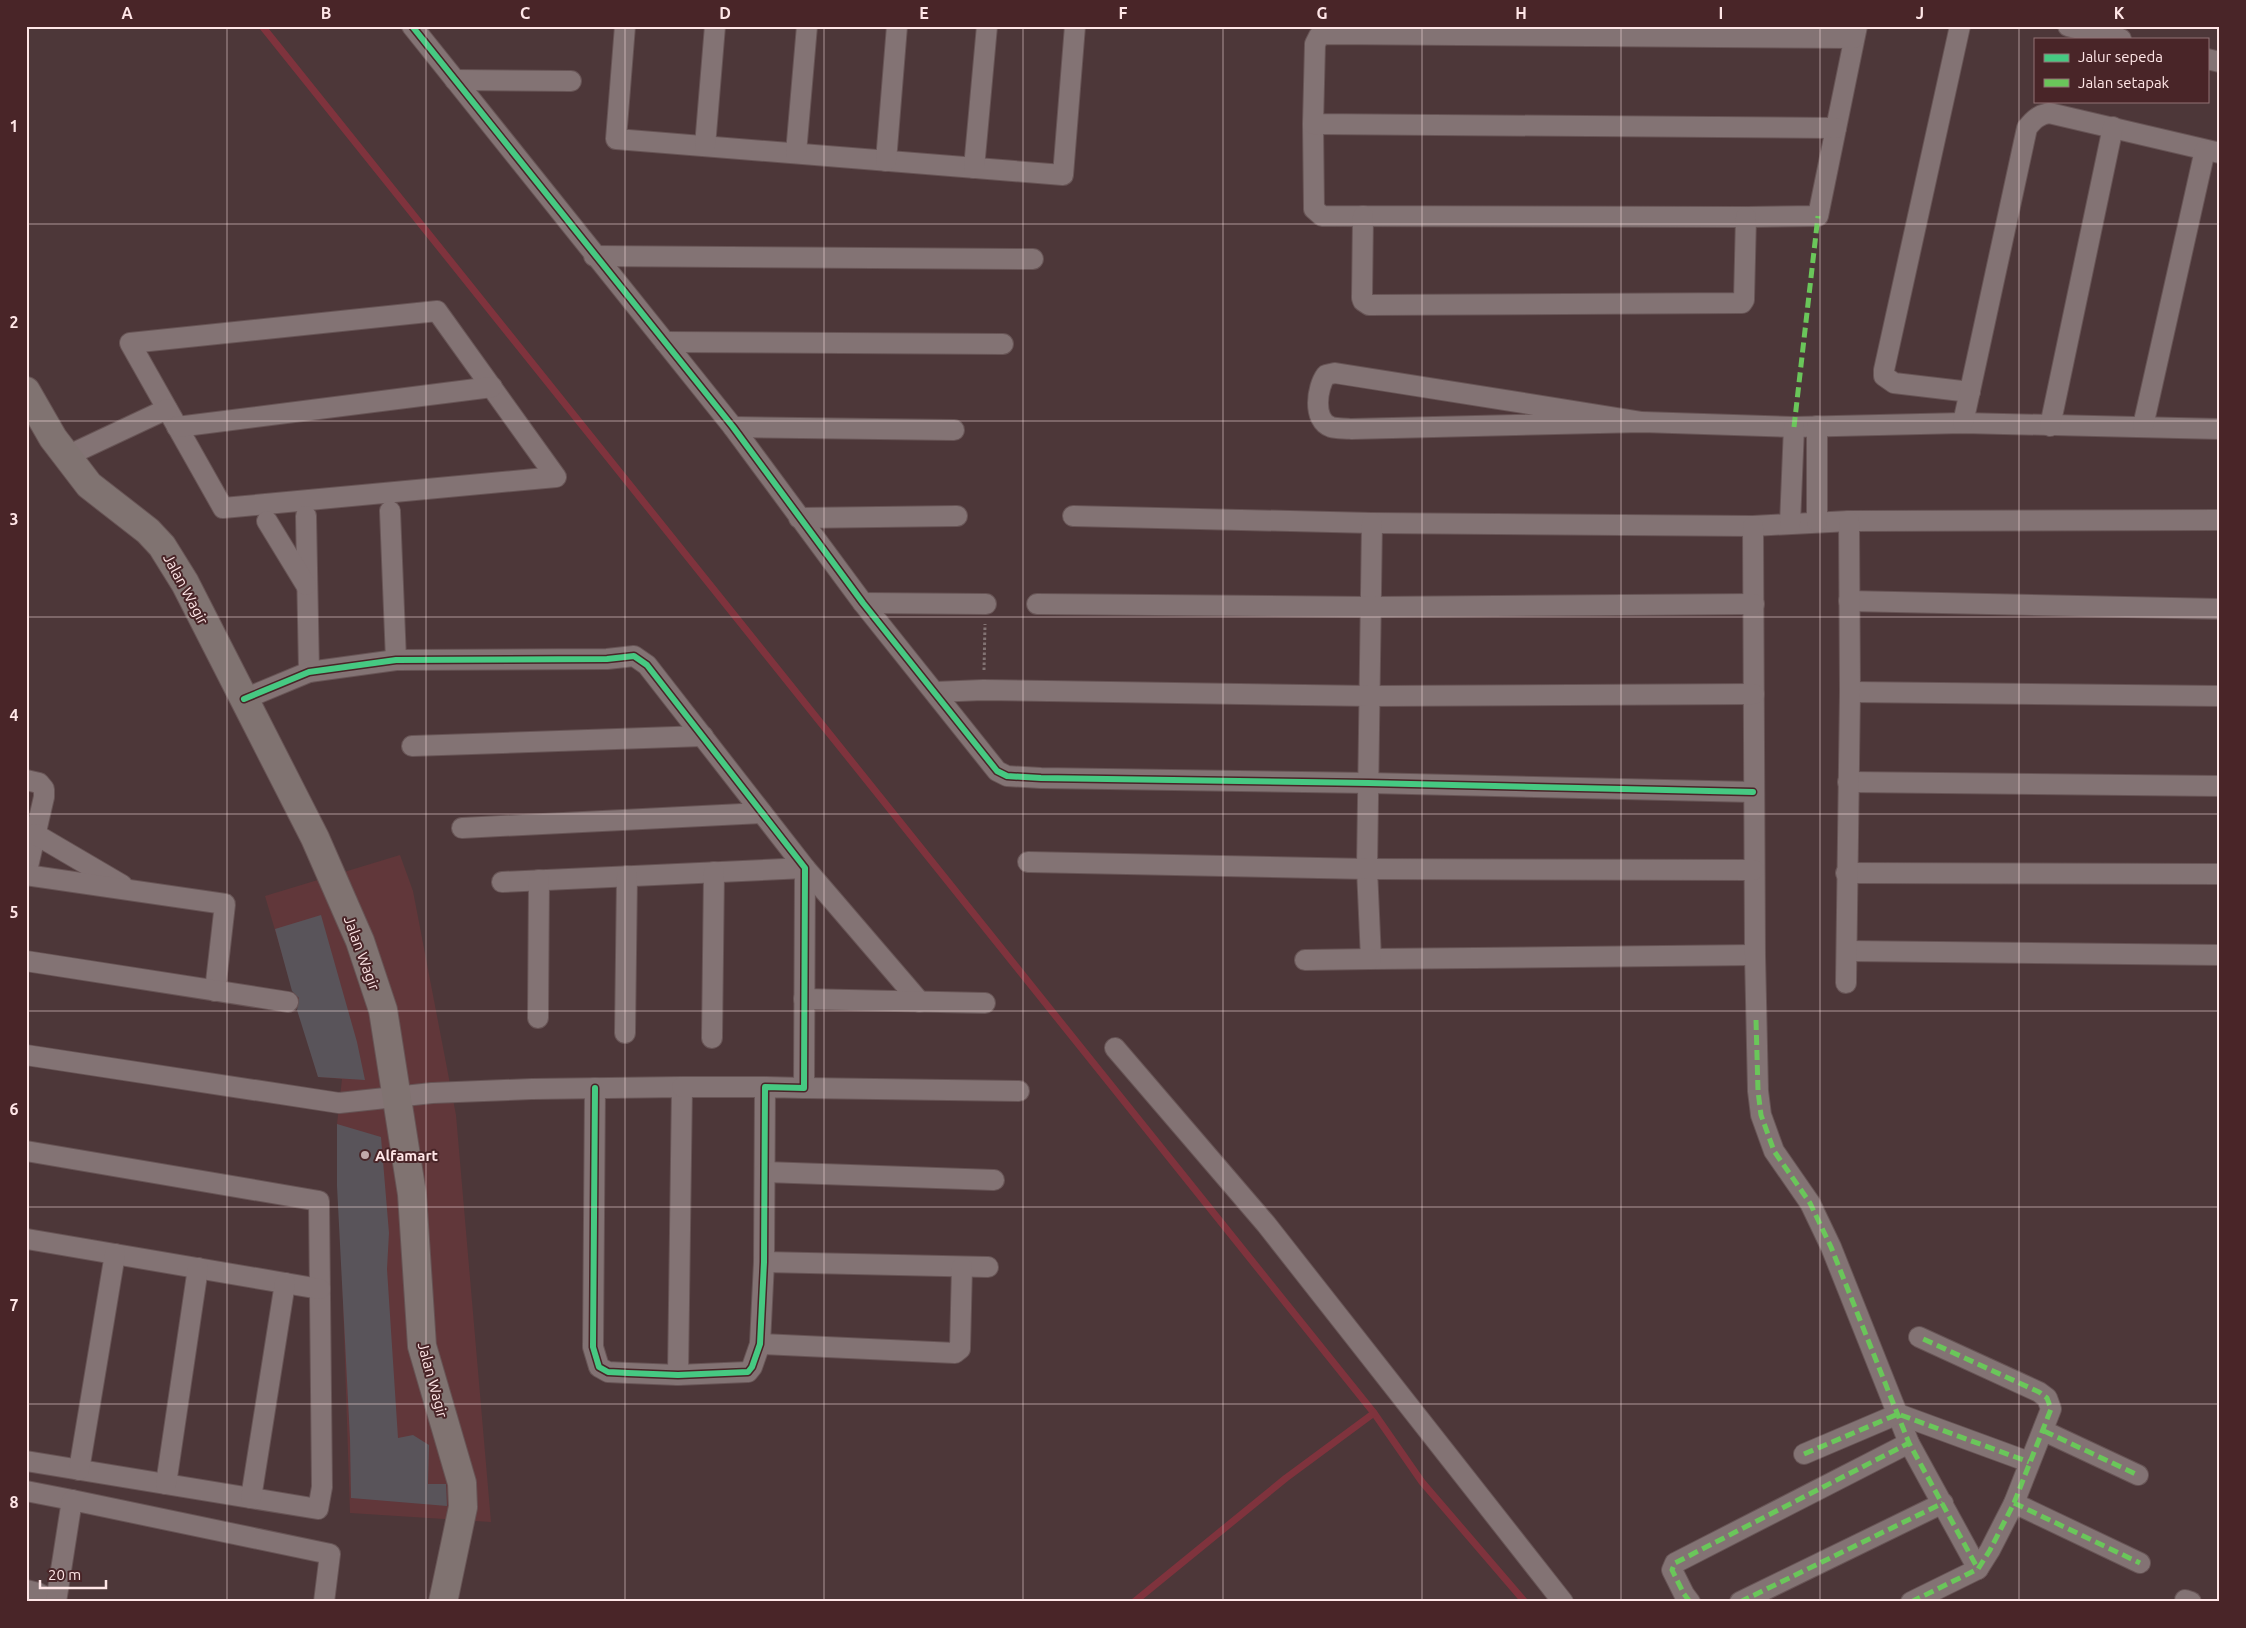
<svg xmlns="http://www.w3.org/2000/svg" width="2246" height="1628" font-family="Ubuntu,sans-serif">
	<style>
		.built { fill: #61373a }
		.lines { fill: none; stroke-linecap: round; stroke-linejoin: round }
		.stream { stroke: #7f333d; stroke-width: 7 }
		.building { fill: #59545a }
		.street-casing { stroke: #675455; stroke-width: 22 }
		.secondary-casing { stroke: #675455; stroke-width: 30 }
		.path { stroke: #837474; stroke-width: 3; stroke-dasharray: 2.5 2.5; stroke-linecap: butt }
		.street { stroke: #837374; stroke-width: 20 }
		.secondary { stroke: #807371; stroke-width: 28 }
		.quiet { stroke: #6ac65a; stroke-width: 5; stroke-dasharray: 10 5; stroke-linecap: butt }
		.cycleway-casing { stroke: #492528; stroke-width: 9 }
		.cycleway { stroke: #46c982; stroke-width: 6 }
		.grid { fill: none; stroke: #ffe6e7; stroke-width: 1; stroke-opacity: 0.55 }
		.poi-dot { fill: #c1a9aa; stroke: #492528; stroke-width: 2 }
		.labels { text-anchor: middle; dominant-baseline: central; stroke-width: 4; stroke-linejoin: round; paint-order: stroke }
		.street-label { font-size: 15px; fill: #ffe6e7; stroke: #492528 }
		.poi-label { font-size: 15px; font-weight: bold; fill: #ffe6e7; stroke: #492528; text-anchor: start }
		.neatline { fill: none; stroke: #ffe6e7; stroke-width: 2 }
		.grid-label { font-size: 16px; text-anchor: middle; font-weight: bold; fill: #ffe6e7 }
	</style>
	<rect width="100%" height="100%" fill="#4d3739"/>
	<!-- built -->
	<path class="built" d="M400,855L413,891L456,1115L491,1522L350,1513L337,1124L342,1079L318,1077L265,896Z"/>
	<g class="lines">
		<!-- stream -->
		<g class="stream">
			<path d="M262,26L1374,1413L1422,1482L1525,1602"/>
			<path d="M1134,1602L1286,1478L1374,1413"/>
		</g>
	</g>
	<!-- building -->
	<g class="building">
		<path d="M321,915L357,1042L365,1080L318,1077L297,1010L299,998L292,991L275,929Z"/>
		<path d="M337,1124L381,1137L389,1233L387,1269L398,1438L413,1435L429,1445L428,1484H446L447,1506L351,1498L350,1439L337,1186Z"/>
	</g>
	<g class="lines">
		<defs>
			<g id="street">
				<path d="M412,26L733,427L863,603L997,771L1007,776L1041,778L1369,783L1753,792"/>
				<path d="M625,26L616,139L1063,175L1075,26"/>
				<path d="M1960,26L1884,370V376L1894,383L1970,392"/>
				<path d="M2068,26L2121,39"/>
				<path d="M2207,59L2220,62"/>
				<path d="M455,80L571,81"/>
				<path d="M1313,124L1314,209L1322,216L1746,217L1818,216L1857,26"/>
				<path d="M1836,128L1313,124L1315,44L1319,36L1326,34L1854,38"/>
				<path d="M705,146L715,26"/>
				<path d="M796,153L807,26"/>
				<path d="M886,161L897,26"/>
				<path d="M974,168L987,26"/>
				<path d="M1363,216L1362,298L1363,301L1369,305L1742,303L1744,300L1746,217"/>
				<path d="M594,256L1033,259"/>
				<path d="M437,311L556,477L223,508L130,343Z"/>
				<path d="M665,342L1003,344"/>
				<path d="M1642,422L1335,373L1326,375C1317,387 1312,420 1331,427C1337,429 1345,428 1351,429L1642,422L1794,427L1963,423L2220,429"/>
				<path d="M1963,423L2027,128C2034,119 2039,115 2049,113L2220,153"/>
				<path d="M2050,426L2113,127"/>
				<path d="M2143,426L2205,150"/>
				<path d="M177,427L492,387"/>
				<path d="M733,427L954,430"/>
				<path d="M67,456L167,409"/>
				<path d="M390,511L396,660"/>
				<path d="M306,516L309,672"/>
				<path d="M1073,516L1372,523L1753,526L1849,521L2220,520"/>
				<path d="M799,518L957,516"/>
				<path d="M267,521L306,585"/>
				<path d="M1817,522V426"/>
				<path d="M1372,523L1367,869L1371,959L1755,955"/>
				<path d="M1790,524L1794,427"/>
				<path d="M1753,526L1755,955L1758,1091L1761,1115L1774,1151L1810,1203L1831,1247L1909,1443L1978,1569"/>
				<path d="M1849,601L2220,609"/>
				<path d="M863,603L986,604"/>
				<path d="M1037,604L1371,607L1754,604"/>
				<path d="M935,692L983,690L1371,696L1754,694"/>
				<path d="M1850,692L2220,696"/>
				<path d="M244,699L309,672L396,660L607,659L634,656L647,665L805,868L804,1088L765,1087L764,1262L760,1344L752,1367L748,1372L678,1375L628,1373L608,1372L599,1367L593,1347L595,1088"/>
				<path d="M412,746L703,736"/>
				<path d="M26,780L39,783L44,789V797L26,875"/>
				<path d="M1848,782L2220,786"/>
				<path d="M462,828L762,813"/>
				<path d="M35,834L122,885"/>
				<path d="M1028,862L1367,869L1754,870"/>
				<path d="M1846,873L2220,874"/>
				<path d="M26,875L225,904L215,991"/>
				<path d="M502,882L805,868L920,1002"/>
				<path d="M1847,951L2220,955"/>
				<path d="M1305,960L1371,959"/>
				<path d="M26,961L288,1002"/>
				<path d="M1846,983L1850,692L1849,521"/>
				<path d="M804,999L985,1003"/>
				<path d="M538,1018L539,880"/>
				<path d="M625,1033L627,876"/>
				<path d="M712,1038L714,872"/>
				<path d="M1115,1048L1266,1224L1563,1602"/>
				<path d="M26,1055L339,1103L432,1093L532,1089L682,1087L678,1375"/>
				<path d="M682,1087H765"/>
				<path d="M804,1088L1019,1091"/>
				<path d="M26,1151L319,1201L322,1487L318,1509L26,1461"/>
				<path d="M765,1172L994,1180"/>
				<path d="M27,1239L320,1289"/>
				<path d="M764,1262L988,1267"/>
				<path d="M760,1344L955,1353L960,1349L962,1267"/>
				<path d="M2044,1431L2138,1475"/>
				<path d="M1804,1454L1898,1414L2029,1462"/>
				<path d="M79,1470L115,1254"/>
				<path d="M166,1484L198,1268"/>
				<path d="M26,1491L72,1500"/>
				<path d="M251,1498L285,1283"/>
				<path d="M2014,1503L2140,1563"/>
				<path d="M26,1590L38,1593L55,1602"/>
				<path d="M2185,1600L2191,1602"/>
				<path d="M56,1602L72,1500L330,1554L324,1602"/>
				<path d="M1690,1602L1684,1594L1672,1570L1675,1563L1909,1443"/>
				<path d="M1740,1602L1943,1503"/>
				<path d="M1911,1602L1978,1569L1990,1550L2014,1503L2051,1409L2047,1398L2039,1392L1919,1337"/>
			</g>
			<path id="secondary" d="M26,391L53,438L89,485L148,531L162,546L185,583L315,838L360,941L383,1010L412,1194L422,1346L462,1483L463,1507L443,1602"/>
		</defs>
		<!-- street casing -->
		<use href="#street" class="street-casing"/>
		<!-- secondary casing -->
		<use href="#secondary" class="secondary-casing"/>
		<!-- path -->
		<path class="path" d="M984,670L985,624"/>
		<!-- street -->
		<use href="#street" class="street"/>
		<!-- secondary -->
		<use href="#secondary" class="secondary"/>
		<!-- quiet -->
		<g class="quiet">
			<path d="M1794,427L1818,216"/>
			<path d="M1756,1020L1758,1091L1761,1115L1774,1151L1810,1203L1831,1247L1909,1443L1978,1569"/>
			<path d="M2044,1431L2138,1475"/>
			<path d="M1804,1454L1898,1414L2029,1462"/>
			<path d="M2014,1503L2140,1563"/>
			<path d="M1690,1602L1684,1594L1672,1570L1675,1563L1909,1443"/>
			<path d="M1740,1602L1943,1503"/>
			<path d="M1911,1602L1978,1569L1990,1550L2014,1503L2051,1409L2047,1398L2039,1392L1919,1337"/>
		</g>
		<defs>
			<g id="cycleway">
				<path d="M412,26L733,427L863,603L997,771L1007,776L1041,778L1369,783L1753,792"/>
				<path d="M244,699L309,672L396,660L607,659L634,656L647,665L805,868L804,1088L765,1087L764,1262L760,1344L752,1367L748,1372L678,1375L628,1373L608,1372L599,1367L593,1347L595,1088"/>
			</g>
		</defs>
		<!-- cycleway casing -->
		<use href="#cycleway" class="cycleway-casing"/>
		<!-- cycleway -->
		<use href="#cycleway" class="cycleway"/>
	</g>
	<!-- grid -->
	<path class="grid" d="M227,26V1602M426,26V1602M625,26V1602M824,26V1602M1023,26V1602M1223,26V1602M1422,26V1602M1621,26V1602M1820,26V1602M2019,26V1602M26,224H2220M26,421H2220M26,617H2220M26,814H2220M26,1011H2220M26,1207H2220M26,1404H2220"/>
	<!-- markers -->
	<circle class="poi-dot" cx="365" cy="1155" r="5"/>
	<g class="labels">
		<!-- street labels -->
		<g class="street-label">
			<text transform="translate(186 589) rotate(62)">Jalan Wagir</text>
			<text transform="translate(362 953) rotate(70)">Jalan Wagir</text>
			<text transform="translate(433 1380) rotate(75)">Jalan Wagir</text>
		</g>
		<!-- poi labels -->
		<g class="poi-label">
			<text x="375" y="1155">Alfamart</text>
		</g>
	</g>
	<!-- border -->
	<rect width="2246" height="1628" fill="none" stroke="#492528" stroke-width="55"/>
	<!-- legend -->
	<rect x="2034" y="38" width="175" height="65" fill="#492528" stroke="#927274"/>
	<rect x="2044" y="54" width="25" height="8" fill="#46c982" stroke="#927274"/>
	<text x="2078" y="62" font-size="15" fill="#ffe6e7">Jalur sepeda</text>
	<rect x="2044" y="79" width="25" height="8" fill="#6ac65a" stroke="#927274"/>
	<text x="2078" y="88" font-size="15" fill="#ffe6e7">Jalan setapak</text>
	<!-- scale -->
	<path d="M40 1580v8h66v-8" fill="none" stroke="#ffe6e7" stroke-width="2.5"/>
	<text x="48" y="1580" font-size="15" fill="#ffe6e7" stroke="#492528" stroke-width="4" paint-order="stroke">20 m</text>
	<rect x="28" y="28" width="2190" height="1572" class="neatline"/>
	<g class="grid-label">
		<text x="127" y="19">A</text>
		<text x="326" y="19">B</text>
		<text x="525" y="19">C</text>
		<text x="725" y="19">D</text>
		<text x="924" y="19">E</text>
		<text x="1123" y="19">F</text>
		<text x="1322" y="19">G</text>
		<text x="1521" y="19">H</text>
		<text x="1721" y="19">I</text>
		<text x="1920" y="19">J</text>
		<text x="2119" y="19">K</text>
		<text x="14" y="132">1</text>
		<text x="14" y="328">2</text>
		<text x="14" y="525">3</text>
		<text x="14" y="721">4</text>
		<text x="14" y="918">5</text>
		<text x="14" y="1115">6</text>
		<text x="14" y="1311">7</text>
		<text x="14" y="1508">8</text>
	</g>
</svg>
